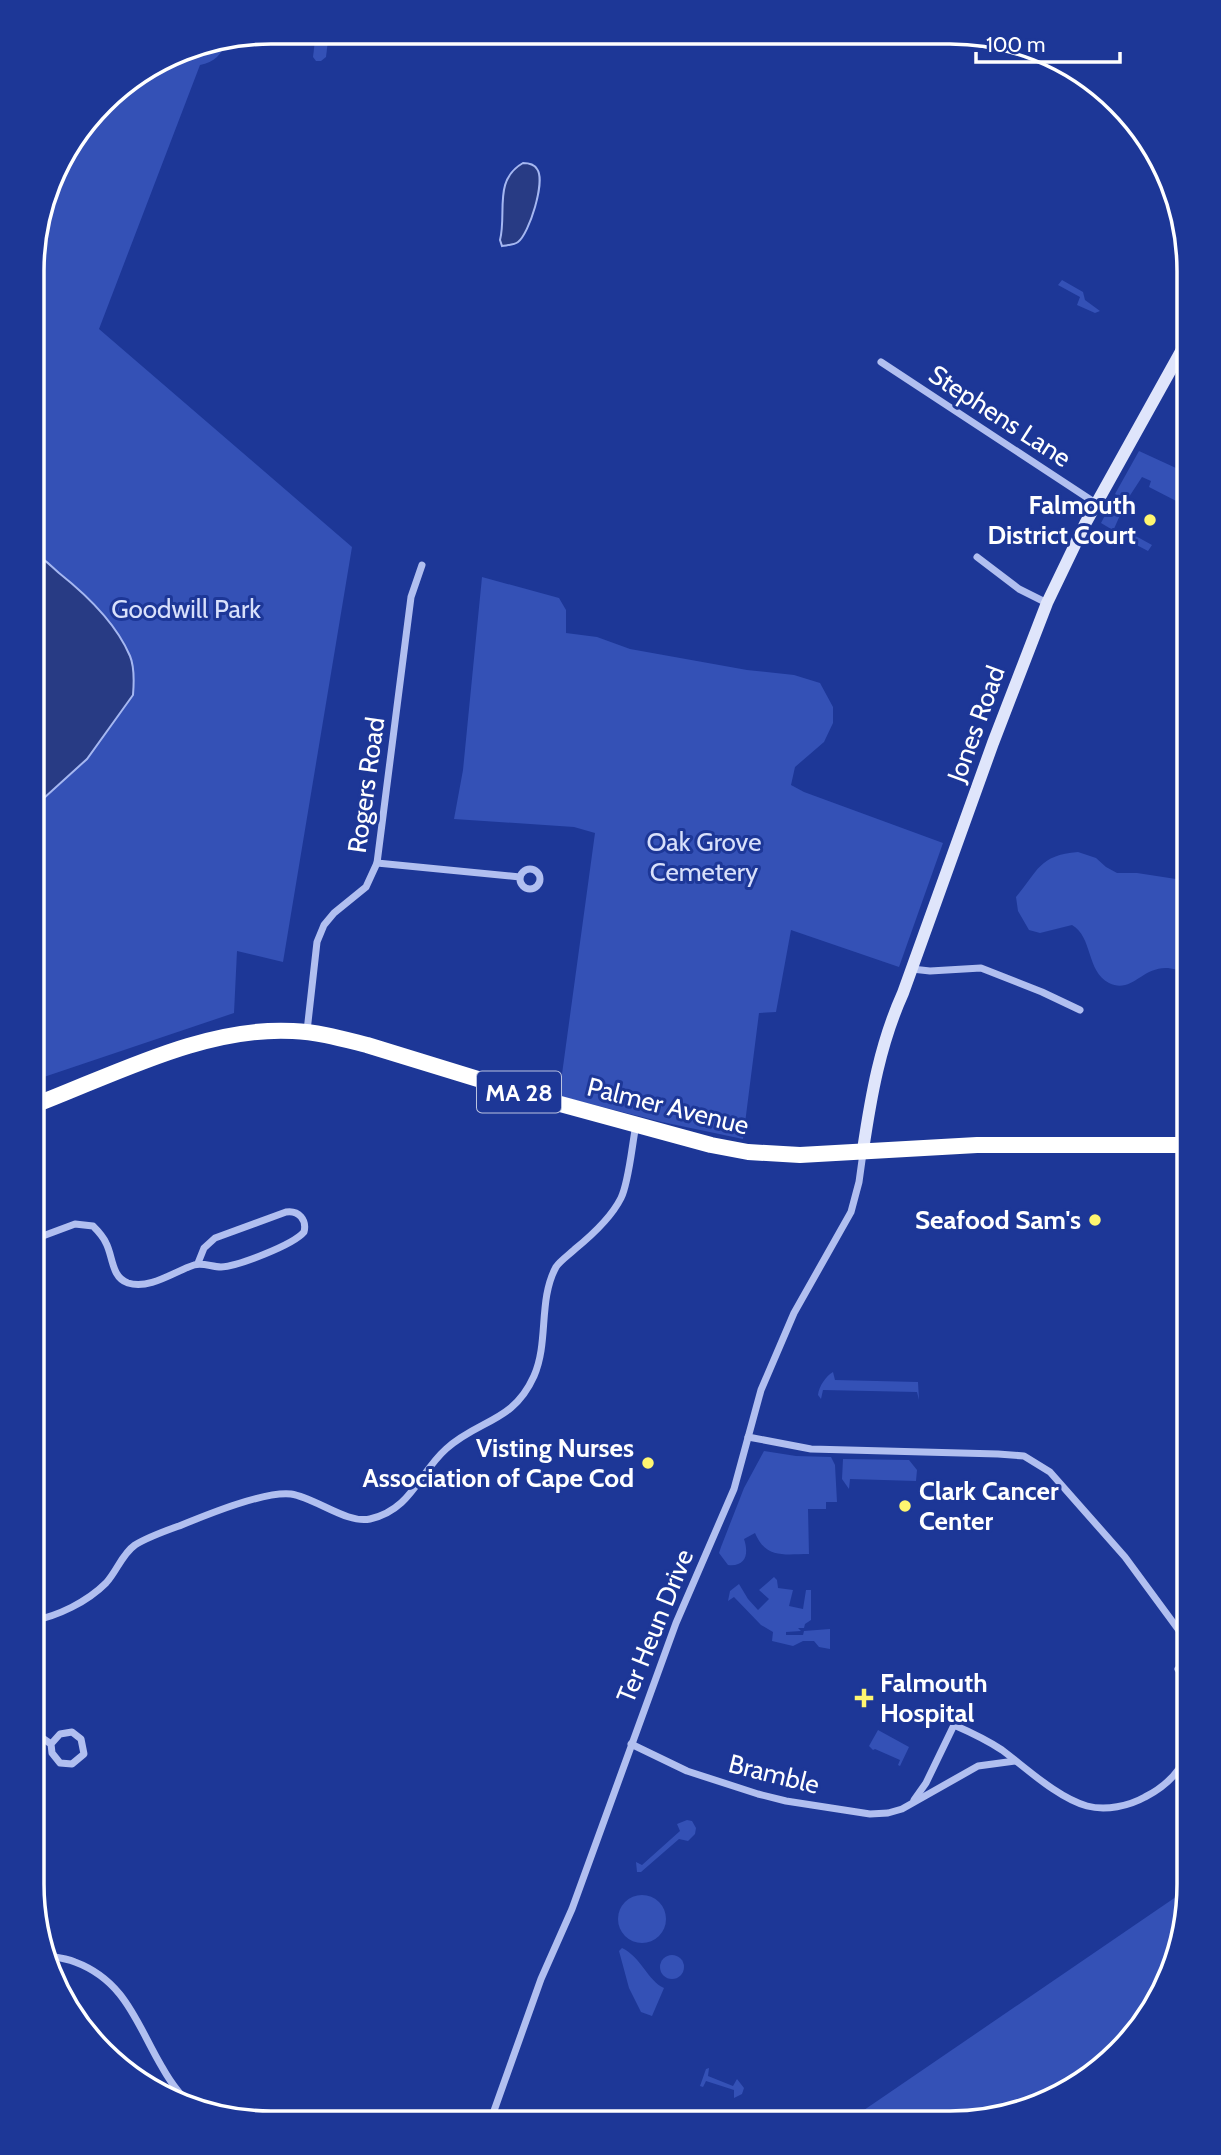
<svg xmlns="http://www.w3.org/2000/svg" width="1221" height="2155" font-family="Cabin,sans-serif">
	<style>
		.green { fill: #3451b6 }
		.water { fill: #283b84; stroke: #a5b7f1; stroke-width: 2 }
		.lines { fill: none; stroke-linecap: round; stroke-linejoin: round }
		.street { stroke: #b1bff0; stroke-width: 7 }
		.secondary { stroke: #dfe5fb; stroke-width: 12 }
		.highway { stroke: #fff; stroke-width: 16 }
		.poi-dot { fill: #fff670; stroke: #1d3797; stroke-width: 2.5 }
		.labels { text-anchor: middle; dominant-baseline: central; stroke-width: 6; stroke-linejoin: round; paint-order: stroke }
		.shield { fill: #1d3797; stroke: #bbc3e0; stroke-width: 2 }
		.shield-label { font-size: 24px; font-weight: bold; fill: #fff }
		.street-label { font-size: 26px; fill: #fff; stroke: #1d3797 }
		.poi-label { font-size: 26px; font-weight: bold; fill: #fff; stroke: #1d3797; text-anchor: end }
		.park-label { font-size: 26px; fill: #d8e0fb; stroke: #1d3797 }
		.rim { fill: none; stroke: #fff; stroke-width: 3.5 }
	</style>
	<rect width="100%" height="100%" fill="#1d3797"/>
	<!-- green -->
	<g class="green">
		<path d="M316,32H329L326,57L321,61H316L313,57Z"/>
		<path d="M225,40C223,55 214,62 200,65L99,329L352,547L283,962L237,951L234,1013L32,1081L33,240L56,164L113,91L179,50Z"/>
		<path d="M1062,280L1083,292L1085,300L1100,311L1095,313L1077,305L1080,297L1058,285Z"/>
		<path d="M1139,451L1189,474V505L1184,502L1182,504L1149,487L1151,481L1142,477L1127,500L1115,494Z"/>
		<path d="M1114,498L1125,504L1113,531L1129,539L1132,534L1152,545L1148,551L1110,531L1111,529L1101,523Z"/>
		<path d="M482,577L559,598L566,610V633L597,637L630,649L747,670L794,675L820,683L833,707V723L824,742L795,767L791,785L804,792L943,843L899,967L791,930L776,1012L759,1013L743,1139L662,1122L559,1096L595,833L574,827L454,819L463,770Z"/>
		<path d="M1078,852L1096,858L1106,867L1117,873H1137L1189,881V975C1146,951 1137,997 1109,983C1086,971 1093,937 1072,925L1040,933L1029,930L1018,911L1016,897C1038,871 1039,855 1078,852Z"/>
		<path d="M833,1372L835,1380L918,1382L919,1400L917,1392L823,1390L821,1399L818,1395C819,1386 826,1376 833,1372Z"/>
		<path d="M764,1451L796,1456L831,1457L835,1465L837,1502H826V1509H808L809,1554C784,1554 766,1559 755,1533L744,1539C749,1554 746,1567 728,1565L719,1553L721,1547L744,1488Z"/>
		<path d="M843,1459L909,1460L917,1470L916,1481L850,1479L849,1489L842,1479Z"/>
		<path d="M774,1577L777,1580L778,1588L793,1590L789,1606L803,1609L806,1590H811V1620L805,1624L804,1628H798L801,1631L786,1632V1635H803L804,1631L830,1629V1649L819,1647L814,1641H803L793,1646L772,1641L773,1632L761,1625L734,1597L728,1601L730,1591L739,1584L748,1599L758,1610L769,1599L759,1590Z"/>
		<path d="M878,1730L909,1747L900,1766L898,1765L900,1760L875,1749L873,1750L869,1746Z"/>
		<path d="M687,1820L692,1821L696,1828L695,1834L688,1841L679,1839L641,1872H637L636,1862L642,1865L680,1831L677,1824Z"/>
		<path d="M1189,1888V1901L1171,1976L1140,2030L1084,2083L1028,2111L951,2123H845Z"/>
		<circle cx="642" cy="1919" r="24"/>
		<path d="M622,1948C641,1957 648,1981 664,1988L652,2016L641,2012L629,1988L619,1951Z"/>
		<circle cx="672" cy="1967" r="12"/>
		<path d="M709,2068L708,2076L733,2086L737,2079L744,2088L742,2094L734,2098V2090L706,2081L703,2087L700,2086L706,2069Z"/>
	</g>
	<!-- water -->
	<g class="water">
		<path d="M523,163C528,163 534,164 537,169C546,181 529,234 518,242C514,245 508,245 502,246L500,240C507,213 493,180 523,163Z"/>
		<path d="M33,553C44,558 51,566 59,573C88,596 116,623 130,656C135,668 134,683 133,695L87,759L33,808Z"/>
	</g>
	<g class="lines">
		<!-- street -->
		<g class="street">
			<path d="M881,362L1097,504"/>
			<path d="M977,557L1019,589L1047,603"/>
			<path d="M377,863L520,877"/>
			<circle cx="530" cy="879" r="10"/>
			<path d="M912,969L930,971L981,968L1042,992L1080,1010"/>
			<path d="M307,1031L317,942L324,925L334,913L366,887L377,863L411,597L422,565"/>
			<path d="M32,1240L75,1224L93,1226C98,1231 103,1236 106,1243C113,1256 111,1277 128,1283C150,1290 175,1271 194,1265C202,1262 212,1267 221,1267C238,1266 293,1245 304,1232C307,1220 299,1210 286,1212L215,1238L204,1248L198,1263"/>
			<path d="M748,1437L811,1449L998,1454L1024,1456L1050,1472L1125,1557L1189,1644"/>
			<path d="M32,1621C58,1616 87,1602 106,1583C117,1571 122,1554 135,1545C148,1537 165,1531 179,1526C206,1515 264,1491 291,1494C316,1498 347,1524 370,1519C411,1510 419,1473 446,1449C479,1419 513,1423 534,1376C549,1342 538,1300 556,1267C561,1260 569,1255 575,1249C591,1236 612,1216 621,1198C629,1182 632,1144 636,1125"/>
			<path d="M1189,1686L1178,1669L1189,1661"/>
			<path d="M32,1731L51,1744L52,1753L60,1763L72,1764L84,1754L81,1739L72,1732L60,1734L51,1744"/>
			<path d="M631,1744L687,1771L758,1794L786,1801L870,1814L888,1813L902,1809L978,1766L1015,1761"/>
			<path d="M914,1800L926,1783L954,1725C970,1732 987,1740 1002,1750C1026,1768 1058,1798 1087,1806C1106,1811 1129,1806 1145,1797C1165,1787 1180,1772 1189,1752"/>
			<path d="M43,1955C54,1957 65,1958 75,1962C126,1981 137,2025 162,2067C171,2083 181,2098 196,2108"/>
			<path d="M490,2122L541,1979L572,1909L676,1623L734,1489L761,1390L794,1313L851,1212L859,1182L863,1153"/>
		</g>
		<!-- secondary -->
		<g class="secondary">
			<path d="M953,36L1025,50"/>
			<path d="M863,1150C871,1096 880,1044 903,993L993,743L1047,603L1085,524L1189,337"/>
		</g>
		<!-- highway -->
		<path class="highway" d="M32,1106C114,1075 205,1026 293,1031C319,1032 343,1039 367,1045L553,1102L711,1145L748,1152L800,1155L977,1145H1189"/>
	</g>
	<!-- markers -->
	<g class="poi-dot">
		<circle cx="1150" cy="520" r="7"/>
		<circle cx="1095" cy="1220" r="7"/>
		<circle cx="648" cy="1463" r="7"/>
		<circle cx="905" cy="1506" r="7"/>
		<path d="M860.5 1687.5h7v7h7v7h-7v7h-7v-7h-7v-7h7z"/>
	</g>
	<g class="labels">
		<!-- shield labels -->
		<rect class="shield" x="477" y="1071.5" width="84" height="41" rx="5"/>
		<g class="shield-label">
			<text x="519" y="1092">MA 28</text>
		</g>
		<!-- street labels -->
		<g class="street-label">
			<text transform="translate(1000 416) rotate(33)">Stephens Lane</text>
			<text transform="translate(976 724) rotate(-70)">Jones Road</text>
			<text transform="translate(366 785) rotate(-82)">Rogers Road</text>
			<text transform="translate(668 1106) rotate(14)">Palmer Avenue</text>
			<text transform="translate(655 1626) rotate(-68)">Ter Heun Drive</text>
			<text transform="translate(774 1774) rotate(14)">Bramble</text>
		</g>
		<!-- poi labels -->
		<g class="poi-label">
			<text x="1136" y="505">Falmouth<tspan x="1136" dy="30">District Court</tspan></text>
			<text x="1081" y="1220">Seafood Sam's</text>
			<text x="634" y="1448">Visting Nurses<tspan x="634" dy="30">Association of Cape Cod</tspan></text>
			<text x="919" y="1491" text-anchor="start">Clark Cancer<tspan x="919" dy="30">Center</tspan></text>
			<text x="880" y="1683" text-anchor="start">Falmouth<tspan x="880" dy="30">Hospital</tspan></text>
		</g>
		<!-- park labels -->
		<g class="park-label">
			<text x="186" y="609">Goodwill Park</text>
			<text x="704" y="842">Oak Grove<tspan x="704" dy="30">Cemetery</tspan></text>
		</g>
	</g>
	<!-- crop -->
	<path d="M0 0H1221V2155H0ZM271 44H950A227 227 0 0 1 1177 271V1884A227 227 0 0 1 950 2111H271A227 227 0 0 1 44 1884V271A227 227 0 0 1 271 44Z" fill="#1d3797" fill-rule="evenodd"/>
	<path class="rim" d="M271 44H950A227 227 0 0 1 1177 271V1884A227 227 0 0 1 950 2111H271A227 227 0 0 1 44 1884V271A227 227 0 0 1 271 44Z"/>
	<!-- scale -->
	<path d="M976 52v10h144v-10" fill="none" stroke="#ffffff" stroke-width="3.5"/>
	<text x="986" y="52" font-size="21" fill="#ffffff" stroke="#1d3797" stroke-width="5" paint-order="stroke">100 m</text>
</svg>
